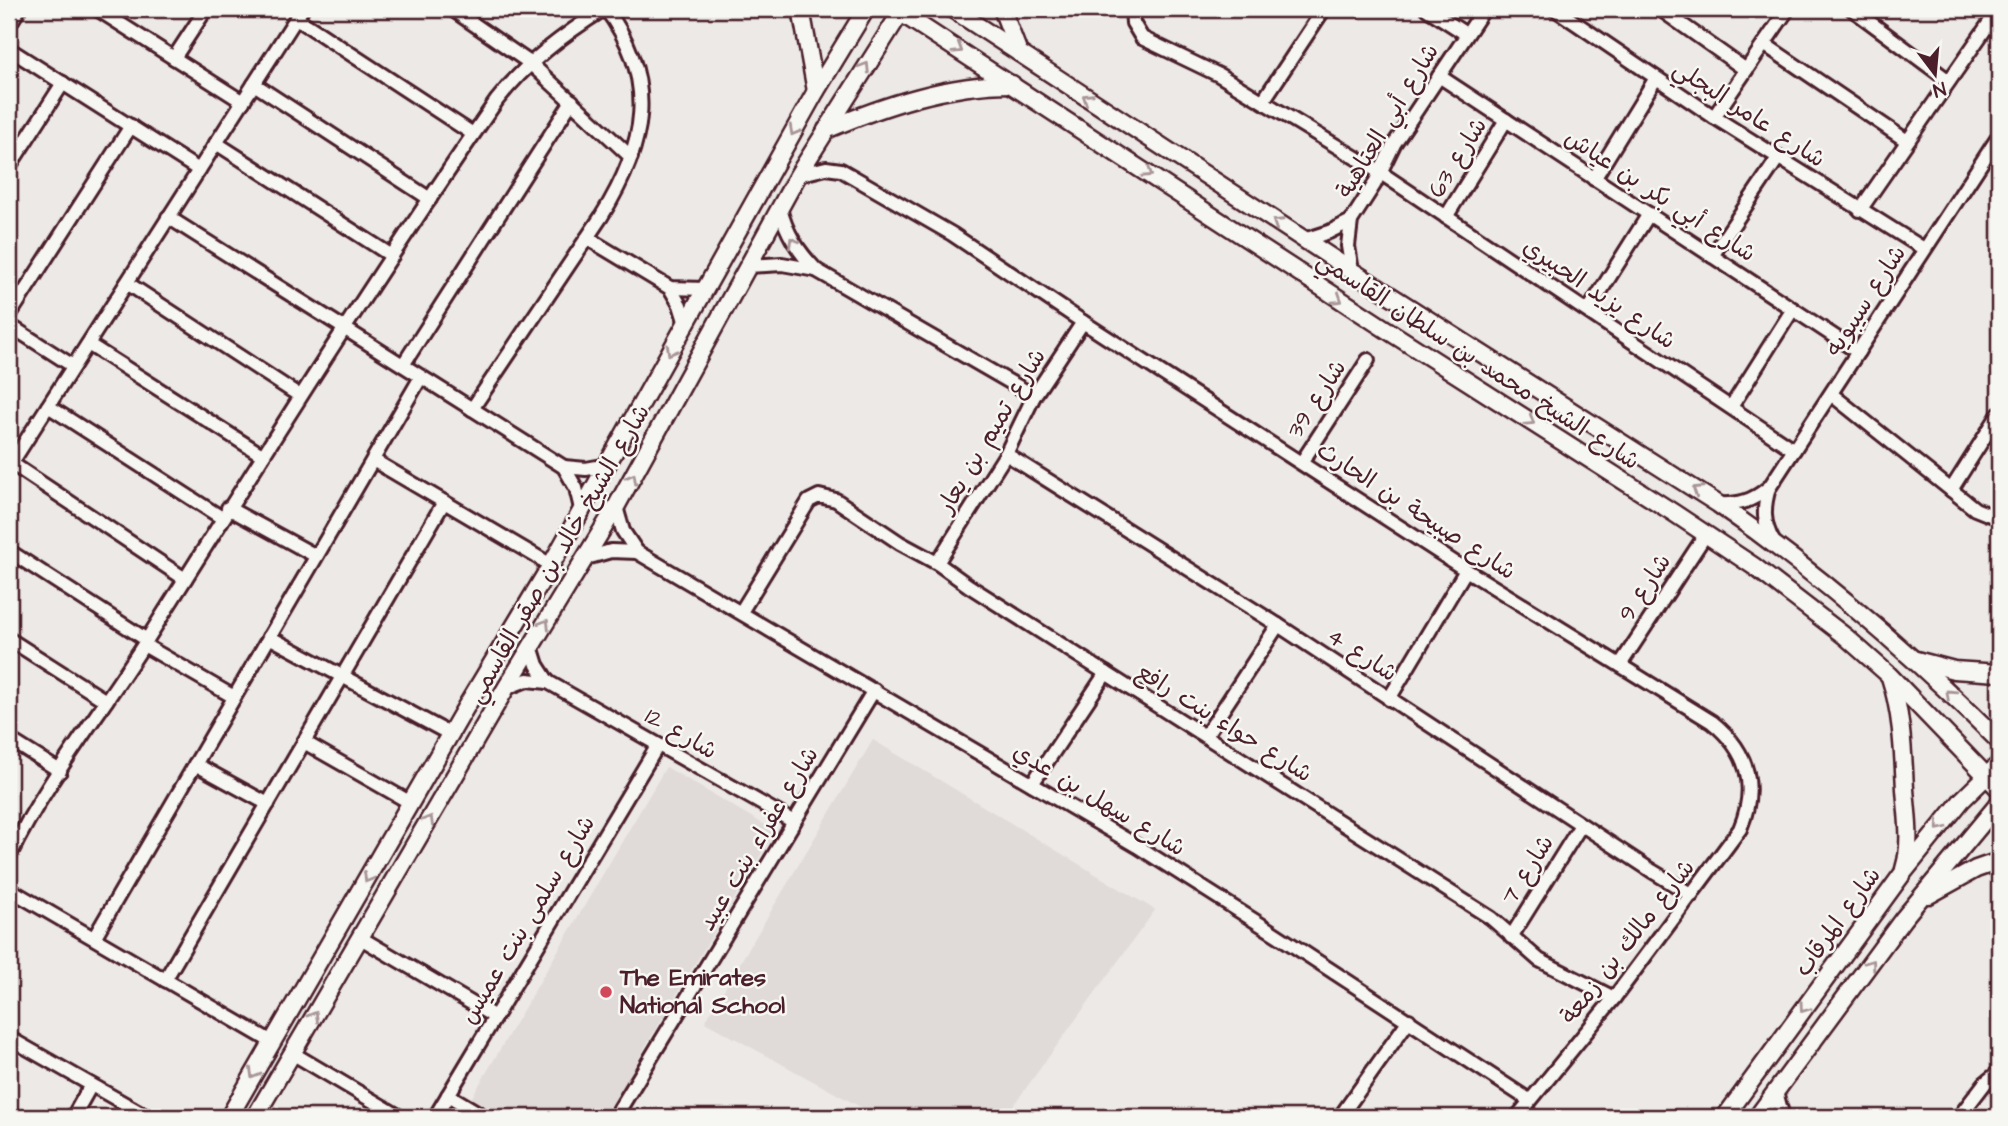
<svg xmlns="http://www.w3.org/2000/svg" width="2008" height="1126" font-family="'Architects Daughter','Playpen Sans Arabic',sans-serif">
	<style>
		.built { fill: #e0dad8 }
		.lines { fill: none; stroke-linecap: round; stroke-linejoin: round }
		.minor-casing { stroke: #4a1f2b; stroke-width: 18 }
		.major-casing { stroke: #4a1f2b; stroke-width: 21 }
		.minor { stroke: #f6f6f2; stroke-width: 12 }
		.major { stroke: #f6f6f2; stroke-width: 16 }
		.oneway { stroke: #a99598 }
		.poi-dot { fill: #d1495b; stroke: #f6f6f2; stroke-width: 2.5 }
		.labels { text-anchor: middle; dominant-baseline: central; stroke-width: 5; stroke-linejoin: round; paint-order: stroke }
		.street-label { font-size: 24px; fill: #4a1f2b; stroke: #f6f6f2 }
		.poi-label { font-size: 24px; font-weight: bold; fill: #4a1f2b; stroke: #f6f6f2; text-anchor: start }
	</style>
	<rect width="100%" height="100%" fill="#ece9e6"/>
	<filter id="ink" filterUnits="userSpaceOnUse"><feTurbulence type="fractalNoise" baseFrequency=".0143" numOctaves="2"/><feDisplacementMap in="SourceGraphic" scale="14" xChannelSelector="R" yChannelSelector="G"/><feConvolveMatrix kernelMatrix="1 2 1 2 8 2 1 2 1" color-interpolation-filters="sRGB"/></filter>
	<g filter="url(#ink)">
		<!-- built -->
		<g class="built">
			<path d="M873,740L1155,910L1005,1117H879L705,1022Z"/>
			<path d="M666,767L775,831L645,1047L607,1117H492L468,1104Z"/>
		</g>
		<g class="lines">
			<defs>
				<g id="minor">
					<path d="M97,9L243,102"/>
					<path d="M452,9L530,63L631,157"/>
					<path d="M1132,9L1133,23L1142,38L1219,75L1381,173L1794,450"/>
					<path d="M1427,9L1466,34"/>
					<path d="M1555,9L1714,117L1924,249"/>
					<path d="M1660,9L1746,70"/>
					<path d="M1852,9L1949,81"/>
					<path d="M296,18L473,134"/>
					<path d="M9,25L19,9"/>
					<path d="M1764,44L1907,141"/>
					<path d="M9,49L199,170"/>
					<path d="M174,58L206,9"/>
					<path d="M1439,76L1858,352"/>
					<path d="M254,84L430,199"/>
					<path d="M1263,101L1324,9"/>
					<path d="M1714,117L1788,9"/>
					<path d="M216,143L392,256"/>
					<path d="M9,167L63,83"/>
					<path d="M798,175L826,168L841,170L952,234L1083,322L1466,570L1712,722C1748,751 1758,786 1740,829L1614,998L1517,1117"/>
					<path d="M1594,179L1656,78"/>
					<path d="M780,208C786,233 798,251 816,270"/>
					<path d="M1860,210L1999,9"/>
					<path d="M168,217L564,467L576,488L582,513"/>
					<path d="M1446,217L1506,120"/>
					<path d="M587,238L670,288L705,289"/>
					<path d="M1304,240L1329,232L1351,221"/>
					<path d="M1712,256L1778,158"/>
					<path d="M749,266L782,264L816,270L1034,396"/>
					<path d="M1352,271L1348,246L1351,221L1374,185L1394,144L1484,9"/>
					<path d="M127,283L300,396"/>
					<path d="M670,288L680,305L686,324"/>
					<path d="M1588,311L1649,214"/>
					<path d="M9,316L131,126"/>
					<path d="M9,325L73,366"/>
					<path d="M88,344L262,455"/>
					<path d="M403,365L572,101"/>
					<path d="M1831,394L1975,509L1990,515L1999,514"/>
					<path d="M48,406L222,518"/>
					<path d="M1731,407L1793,309"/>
					<path d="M472,409L601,217C646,145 659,81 606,9"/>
					<path d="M1006,454L1278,625L1652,871L1692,895"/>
					<path d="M373,460L551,565"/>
					<path d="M1302,462L1368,360"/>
					<path d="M11,463L185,579"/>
					<path d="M9,467L302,9"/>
					<path d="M564,467L586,469L608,465"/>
					<path d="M1951,490L1999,414"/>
					<path d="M1718,504C1738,505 1753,501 1768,488"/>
					<path d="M616,507L623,531L637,552"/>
					<path d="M228,508L316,556"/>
					<path d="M1773,541C1763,523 1763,508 1769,488L1999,136"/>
					<path d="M9,551L147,640"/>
					<path d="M586,558L611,551L637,552L1137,846L1277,935L1529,1100"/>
					<path d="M937,563L1006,454L1034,396L1083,322"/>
					<path d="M741,612L809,501L819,496L836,500L900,543L937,563L969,586L1491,918L1539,960L1614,998"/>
					<path d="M269,637L450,734"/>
					<path d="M9,639L106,701"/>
					<path d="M144,645L234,697"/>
					<path d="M531,646L537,665L548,682"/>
					<path d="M1620,665L1706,534"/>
					<path d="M506,688L527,680L548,682L794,822"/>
					<path d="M1389,699L1466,570"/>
					<path d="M1206,735L1278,625"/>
					<path d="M9,739L60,771"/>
					<path d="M304,742L411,803"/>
					<path d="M195,764L268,804"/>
					<path d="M1032,784L1106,673"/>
					<path d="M9,857C47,779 102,711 148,638C262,457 375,276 497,100C527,62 563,35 604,9"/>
					<path d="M9,889L272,1042"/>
					<path d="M359,937L495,1017"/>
					<path d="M1511,937L1581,825"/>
					<path d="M94,938L421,377"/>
					<path d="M165,980L444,502"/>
					<path d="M9,1038L148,1117"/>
					<path d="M292,1053L400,1117"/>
					<path d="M1776,1092L1783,1117"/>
					<path d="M448,1095L485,1117"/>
					<path d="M73,1117L91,1085"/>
					<path d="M435,1117L658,745"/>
					<path d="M615,1117L874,690"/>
					<path d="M1340,1117L1409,1020"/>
					<path d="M1959,1117L1985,1083L1999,1072"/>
				</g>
				<g id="major">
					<path d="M801,9L816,91"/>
					<path d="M895,9L1387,330L1674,513L1755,567L1846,637L1889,675L1999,789"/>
					<path d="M952,9L1352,271L1718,504C1819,574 1912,654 1999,741"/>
					<path d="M1002,9L1019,53"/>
					<path d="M826,130C885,105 948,84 1012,84"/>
					<path d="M1916,660L1954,670L1999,673"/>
					<path d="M1890,677C1902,714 1903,751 1905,789C1907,816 1912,843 1904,869"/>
					<path d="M1929,895L1976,869L1999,861"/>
					<path d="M229,1117L467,705L551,565L816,91L866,9"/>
					<path d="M255,1117L506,688L616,507L798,175L903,9"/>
					<path d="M1725,1117L1903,873L1962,800L1999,764"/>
					<path d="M1757,1117L1903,919L1999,803"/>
				</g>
			</defs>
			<!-- minor casing -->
			<use href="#minor" class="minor-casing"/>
			<!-- major casing -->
			<use href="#major" class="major-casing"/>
			<!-- minor -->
			<use href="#minor" class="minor"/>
			<!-- major -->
			<use href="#major" class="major"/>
		</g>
		<!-- one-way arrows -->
		<defs><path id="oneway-chevron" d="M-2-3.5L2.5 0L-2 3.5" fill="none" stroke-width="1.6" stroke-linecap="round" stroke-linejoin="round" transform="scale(1.75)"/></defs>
		<g class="oneway">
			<use href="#oneway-chevron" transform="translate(958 49) rotate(32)"/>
			<use href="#oneway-chevron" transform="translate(865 67) rotate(-58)"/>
			<use href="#oneway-chevron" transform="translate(1087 98) rotate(-147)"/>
			<use href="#oneway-chevron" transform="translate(794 131) rotate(119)"/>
			<use href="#oneway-chevron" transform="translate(1148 173) rotate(33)"/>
			<use href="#oneway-chevron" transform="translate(1277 223) rotate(-147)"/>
			<use href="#oneway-chevron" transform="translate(793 242) rotate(-120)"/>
			<use href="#oneway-chevron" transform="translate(1338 299) rotate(33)"/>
			<use href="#oneway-chevron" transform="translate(671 351) rotate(119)"/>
			<use href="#oneway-chevron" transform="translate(1530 421) rotate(32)"/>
			<use href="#oneway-chevron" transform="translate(632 478) rotate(-61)"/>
			<use href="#oneway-chevron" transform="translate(1697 490) rotate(-147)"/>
			<use href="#oneway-chevron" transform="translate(545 624) rotate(-58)"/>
			<use href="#oneway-chevron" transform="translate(1950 694) rotate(-137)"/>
			<use href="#oneway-chevron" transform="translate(429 820) rotate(-60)"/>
			<use href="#oneway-chevron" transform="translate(1940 826) rotate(130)"/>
			<use href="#oneway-chevron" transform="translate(368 878) rotate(120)"/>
			<use href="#oneway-chevron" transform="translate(1871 964) rotate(-53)"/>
			<use href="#oneway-chevron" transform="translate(1804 1008) rotate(126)"/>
			<use href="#oneway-chevron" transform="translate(314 1016) rotate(-60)"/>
			<use href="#oneway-chevron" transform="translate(254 1074) rotate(120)"/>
		</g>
	</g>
	<!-- markers -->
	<circle class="poi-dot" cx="606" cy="992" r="7"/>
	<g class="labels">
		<!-- street labels -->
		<g class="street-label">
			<text transform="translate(1749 114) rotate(33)">شارع عامر البجلي</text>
			<text transform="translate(1388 121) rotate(-59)">شارع أبي العتاهية</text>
			<text transform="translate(1458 158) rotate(-58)">شارع 63</text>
			<text transform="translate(1660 196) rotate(33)">شارع أبي بكر بن عياش</text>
			<text transform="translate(1599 294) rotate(34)">شارع يزيد الحبيري</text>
			<text transform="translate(1866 301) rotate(-57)">شارع سيبويه</text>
			<text transform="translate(1478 361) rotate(33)">شارع الشيخ محمد بن سلطان القاسمي</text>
			<text transform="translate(1317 399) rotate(-57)">شارع 39</text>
			<text transform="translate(992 431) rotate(-59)">شارع تميم بن يعار</text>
			<text transform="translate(1416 511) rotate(33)">شارع صبيحة بن الحارث</text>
			<text transform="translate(559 554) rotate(-60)">شارع الشيخ خالد بن صقر القاسمي</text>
			<text transform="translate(1645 588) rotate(-57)">شارع 9</text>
			<text transform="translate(1362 655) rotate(33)">شارع 4</text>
			<text transform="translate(1224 723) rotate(32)">شارع حواء بنت رافع</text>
			<text transform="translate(681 734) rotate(30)">شارع 12</text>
			<text transform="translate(1099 800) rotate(31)">شارع سهل بن عدي</text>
			<text transform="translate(759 839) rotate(-59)">شارع عفراء بنت عبيد</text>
			<text transform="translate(1528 870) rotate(-58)">شارع 7</text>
			<text transform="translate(528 920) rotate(-59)">شارع سلمى بنت عميس</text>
			<text transform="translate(1838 922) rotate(-54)">شارع المرقاب</text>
			<text transform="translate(1628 942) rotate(-52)">شارع مالك بن زمعة</text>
		</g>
		<!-- poi labels -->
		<g class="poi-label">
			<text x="620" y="978">The Emirates<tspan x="620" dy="28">National School</tspan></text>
		</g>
	</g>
	<!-- margin -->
	<rect width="2008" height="1126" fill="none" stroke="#f6f6f2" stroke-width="35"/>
	<rect x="18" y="18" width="1973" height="1091" fill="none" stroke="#4a1f2b" stroke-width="2.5" filter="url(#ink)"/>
	<!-- north arrow -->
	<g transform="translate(1935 74) rotate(164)" stroke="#f6f6f2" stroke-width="5" paint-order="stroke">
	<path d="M0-5L12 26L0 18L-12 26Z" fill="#4a1f2b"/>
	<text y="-10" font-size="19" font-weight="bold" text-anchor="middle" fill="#4a1f2b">N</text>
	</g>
</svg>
